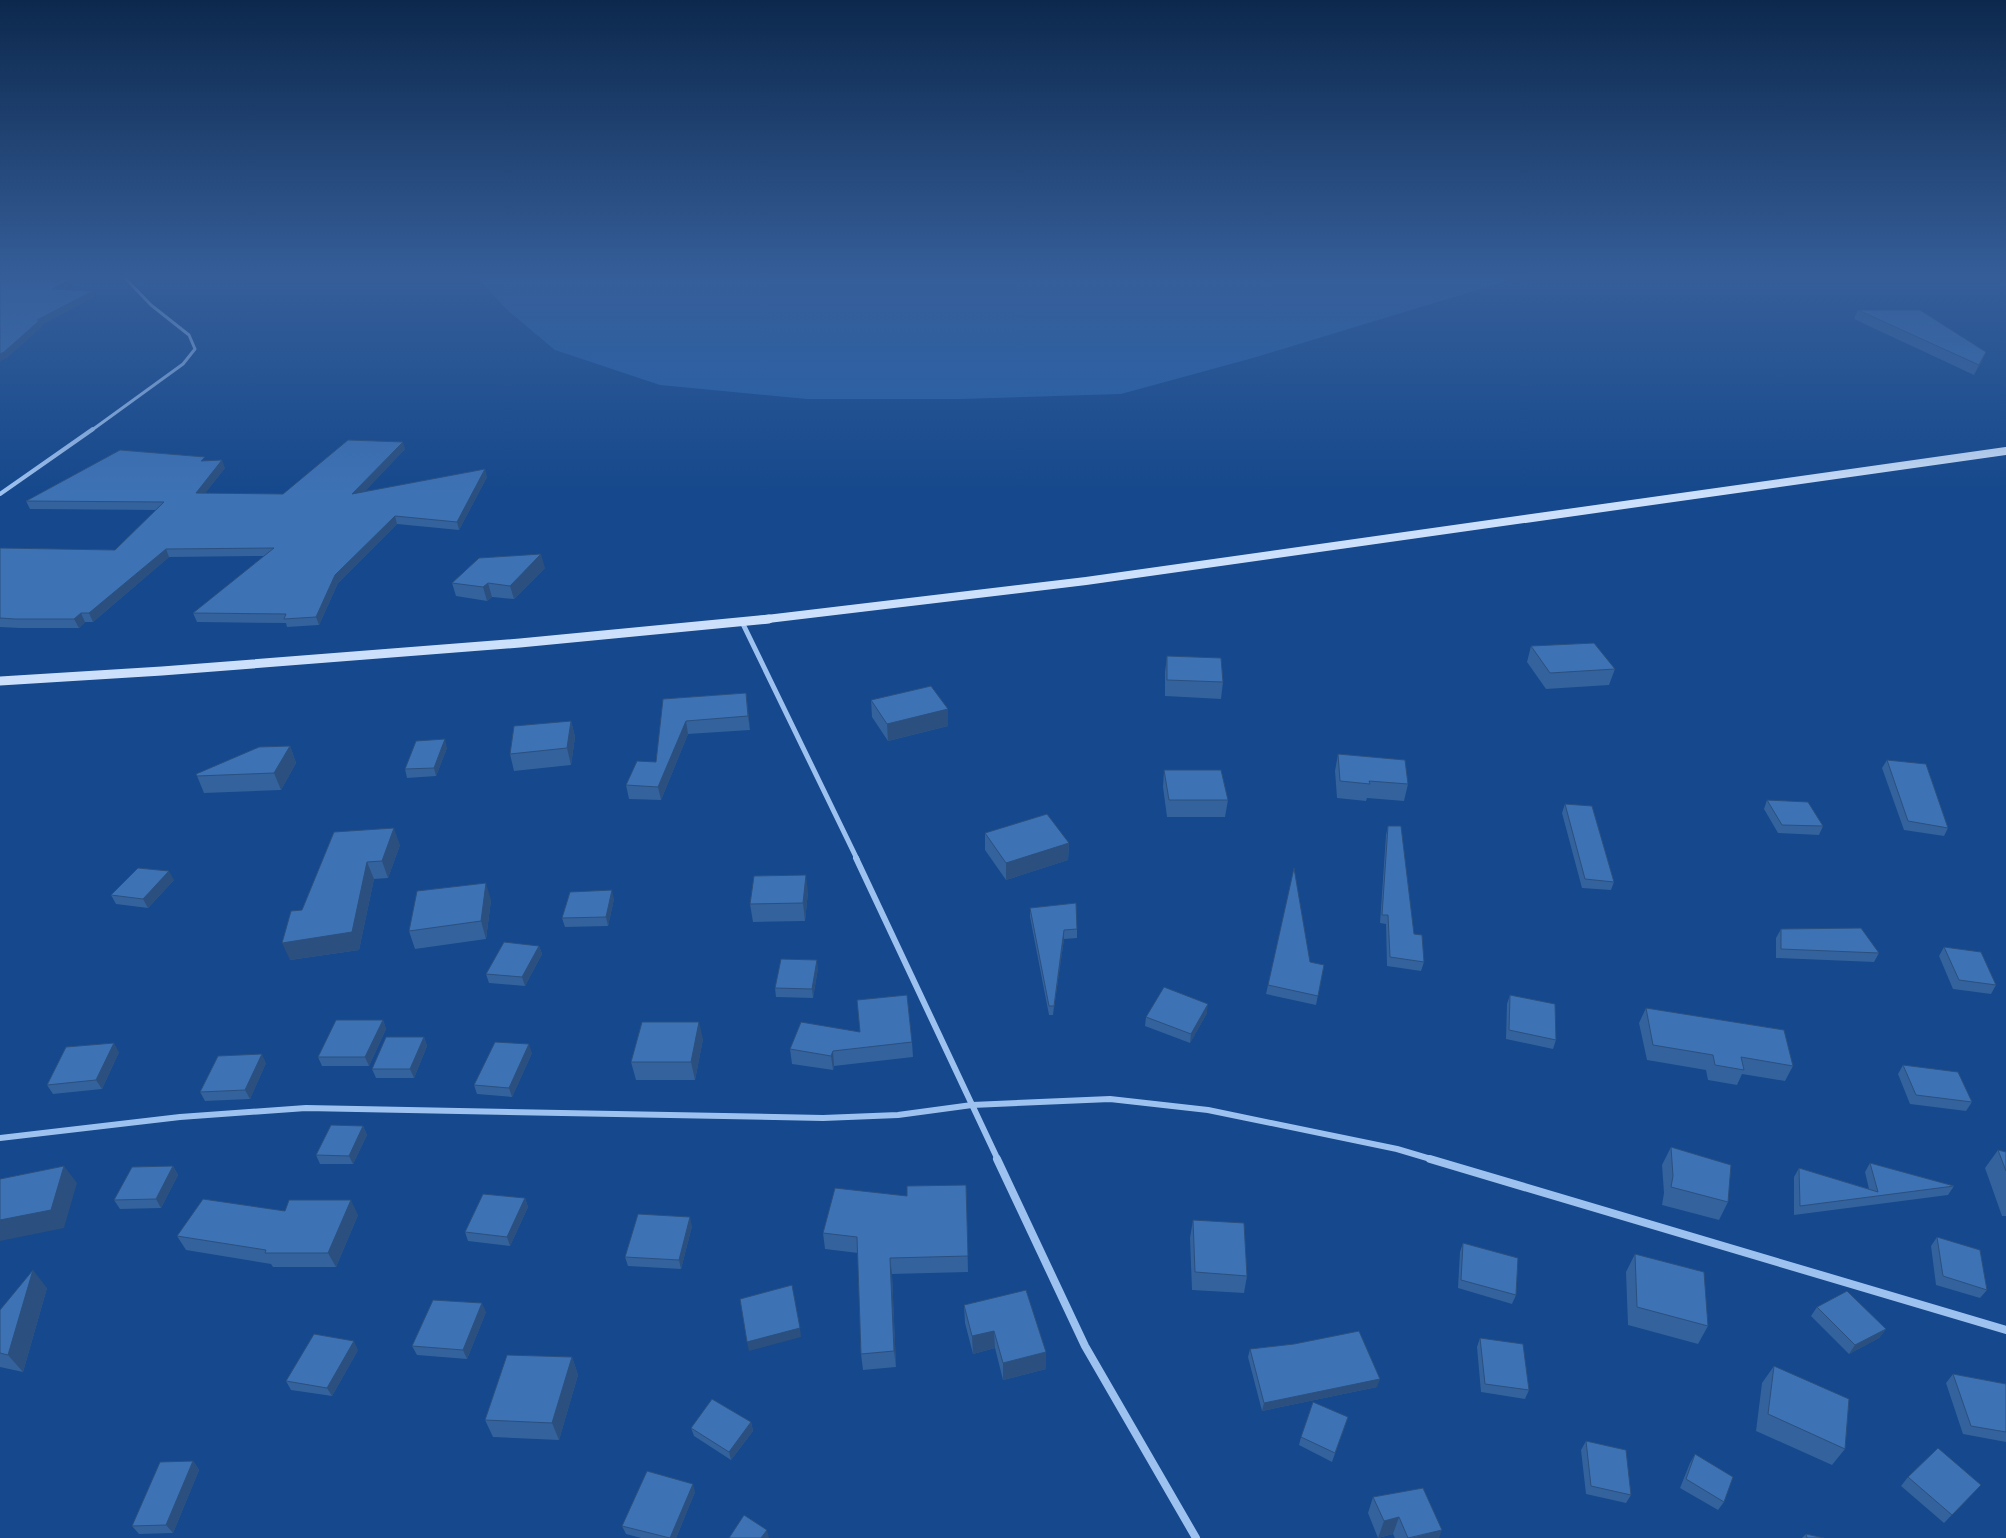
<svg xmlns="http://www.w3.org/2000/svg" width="2006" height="1538" font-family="'Alegreya Sans',sans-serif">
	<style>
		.green { fill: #2762ab }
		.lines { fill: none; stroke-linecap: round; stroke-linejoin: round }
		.street-far4 { stroke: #9ec2f0; stroke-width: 3 }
		.street-far3 { stroke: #9ec2f0; stroke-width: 4 }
		.street-far2 { stroke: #9ec2f0; stroke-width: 5 }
		.street-far1 { stroke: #9ec2f0; stroke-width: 6 }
		.street { stroke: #9ec2f0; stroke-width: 8 }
		.secondary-far1 { stroke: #cce0fb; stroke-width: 8 }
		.secondary { stroke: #cce0fb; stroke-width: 9 }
		.wall { fill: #34629c }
		.shaded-wall { fill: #2b507f }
		.building { fill: #3d72b5; stroke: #2b507f }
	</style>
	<rect width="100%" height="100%" fill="#15488c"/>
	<!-- green -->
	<path class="green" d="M478,278H1517L1253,358L1121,394L961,399H807L660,385L555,350L506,309Z"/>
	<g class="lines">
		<!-- street-far4 -->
		<path class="street-far4" d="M92,430L183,364L195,349L189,335L151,305L125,278"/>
		<!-- street-far3 -->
		<path class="street-far3" d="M0,494L93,429"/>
		<!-- street-far2 -->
		<path class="street-far2" d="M742,622L857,859"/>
		<!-- street-far1 -->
		<g class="street-far1">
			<path d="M856,858L998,1160"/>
			<path d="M0,1138L180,1117L306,1108L823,1118L898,1115L972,1105L1110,1099L1208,1110L1397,1149L1434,1160"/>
		</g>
		<!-- street -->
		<g class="street">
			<path d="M997,1159L1085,1346L1196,1538"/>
			<path d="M1430,1159L2006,1330"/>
		</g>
		<!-- secondary-far1 -->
		<path class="secondary-far1" d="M759,620L1086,581L2006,451"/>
		<!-- secondary -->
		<path class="secondary" d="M0,681L162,671L520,643L769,619"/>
	</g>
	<!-- wall -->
	<g class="wall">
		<path d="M1858,310L1986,352L1974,375L1854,319Z"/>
		<path d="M405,449L365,491L487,477L459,530L397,524L338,583L319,625L287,627L286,623L197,622L193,613L264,556L169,557L93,622H85L79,628H20L0,627V548L115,550L156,510L30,509L26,501L206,461L225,468L205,493L283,494Z"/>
		<path d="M545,568L514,599L492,597L487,601L456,596L452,583Z"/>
		<path d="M1531,646L1615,669L1609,685L1546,689L1527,662Z"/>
		<path d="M1167,656L1223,682L1221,699L1165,696V672Z"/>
		<path d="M746,693L750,730L688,734L661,800L629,799L626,785L656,762L663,699Z"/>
		<path d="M871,700L948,726L888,741L872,717Z"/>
		<path d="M571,721L575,737L571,765L514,771L510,754Z"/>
		<path d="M290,746L296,763L281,790L204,793L197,776Z"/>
		<path d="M447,748L436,776L407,778L405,769Z"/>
		<path d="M1338,754L1408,784L1404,801L1367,798L1366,801L1337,798L1335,771Z"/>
		<path d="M1887,760L1948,828L1944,836L1904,830L1882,768Z"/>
		<path d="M1164,770L1228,800L1225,817H1167L1163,787Z"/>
		<path d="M1767,800L1823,826L1819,835L1778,833L1764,809Z"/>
		<path d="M1565,804L1614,882L1611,890L1582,888L1562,813Z"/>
		<path d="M1388,826L1414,934L1424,962L1421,971L1387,966L1386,924L1380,923L1386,835Z"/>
		<path d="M334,832L400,845L388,878L374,879L359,950L290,960L302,910Z"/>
		<path d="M985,833L1069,843L1068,860L1006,880L985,850Z"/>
		<path d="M174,880L148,908L116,904L111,895Z"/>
		<path d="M808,892L805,921L753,922L750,904Z"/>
		<path d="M614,899L608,926L565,927L562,918Z"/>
		<path d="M491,900L486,939L415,949L409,931Z"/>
		<path d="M1030,908L1077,929V938L1064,939L1053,1015H1049L1030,917Z"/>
		<path d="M1781,929L1879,953L1874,962L1776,958V938Z"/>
		<path d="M539,946L542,954L525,986L489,983L486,974Z"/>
		<path d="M1944,947L1996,985L1991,994L1953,989L1939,956Z"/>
		<path d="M1310,962L1324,965L1316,1005L1266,994L1268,985Z"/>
		<path d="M818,968L813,998L776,997L775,988Z"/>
		<path d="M1510,995L1556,1040L1553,1049L1506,1039L1507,1004Z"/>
		<path d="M1646,1008L1793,1066L1785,1081L1742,1074L1737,1085L1708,1080L1706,1070L1647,1060L1639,1023Z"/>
		<path d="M1207,1013L1190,1043L1145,1026L1146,1017Z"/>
		<path d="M383,1020L386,1029L369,1066H322L318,1057Z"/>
		<path d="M424,1037L427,1046L414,1078H376L372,1069Z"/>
		<path d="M703,1039L695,1080H636L631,1062Z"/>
		<path d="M912,1042L913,1057L834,1066L833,1070L792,1064L790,1049Z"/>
		<path d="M119,1052L102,1089L53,1094L47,1085Z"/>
		<path d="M532,1053L512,1097L477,1094L474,1085Z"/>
		<path d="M266,1063L250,1099L205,1101L200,1092Z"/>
		<path d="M1903,1065L1972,1102L1966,1111L1910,1104L1898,1074Z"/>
		<path d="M363,1126L367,1135L353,1164H320L316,1155Z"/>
		<path d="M1671,1147L1728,1202L1719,1220L1662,1205L1664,1193L1662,1165Z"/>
		<path d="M1998,1150L2006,1152V1216H2002L1985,1168Z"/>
		<path d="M1870,1163L1954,1186L1948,1195L1794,1215V1177L1799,1168L1869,1189L1865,1172Z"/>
		<path d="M173,1166L178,1175L161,1208L120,1209L114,1200Z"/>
		<path d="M966,1185L968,1272L892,1274L896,1367L863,1370L861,1354L858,1253L825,1249L823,1233L907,1196Z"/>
		<path d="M525,1198L528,1207L510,1246L468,1241L465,1232Z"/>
		<path d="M285,1211L358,1215L336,1267H273L271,1264L186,1250L177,1236Z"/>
		<path d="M1193,1220L1247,1276L1244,1293L1192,1290L1190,1238Z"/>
		<path d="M692,1226L681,1269L628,1266L625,1257Z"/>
		<path d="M1937,1237L1987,1290L1980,1298L1936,1285L1931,1246Z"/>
		<path d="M1463,1243L1516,1295L1512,1304L1458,1288L1460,1252Z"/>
		<path d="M1635,1254L1708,1326L1698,1344L1628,1325L1626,1272Z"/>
		<path d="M47,1288L23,1372L0,1367V1310Z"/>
		<path d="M964,1305L1046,1352V1369L1003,1380L995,1348L973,1354L965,1323Z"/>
		<path d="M1817,1307L1886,1329L1879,1338L1849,1354L1811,1316Z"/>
		<path d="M486,1312L467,1359L417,1355L412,1346Z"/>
		<path d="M1480,1338L1529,1390L1525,1399L1481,1392L1477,1347Z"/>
		<path d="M1250,1349L1377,1387L1262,1411L1248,1357Z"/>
		<path d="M358,1350L332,1396L291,1390L286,1381Z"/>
		<path d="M572,1357L578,1375L559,1440L493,1437L485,1420Z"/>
		<path d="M1774,1366L1845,1449L1832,1465L1756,1431L1762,1383Z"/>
		<path d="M1953,1374L2006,1384V1442L1963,1434L1946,1383Z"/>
		<path d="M1348,1417L1332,1462L1299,1445L1301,1437Z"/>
		<path d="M751,1422L753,1431L731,1460L694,1436L691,1428Z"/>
		<path d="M1586,1441L1631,1495L1626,1503L1586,1494L1581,1450Z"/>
		<path d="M1695,1454L1724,1502L1718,1510L1680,1488L1690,1463Z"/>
		<path d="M193,1461L199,1470L173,1533L139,1534L132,1526Z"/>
		<path d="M1908,1477L1981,1485L1944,1523L1901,1486Z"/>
		<path d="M695,1492L676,1538H641L626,1534L622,1526Z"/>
		<path d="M1373,1497L1439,1538H1395L1393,1534L1378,1538L1368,1513Z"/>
		<path d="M1806,1534L1824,1538H1802Z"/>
	</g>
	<!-- shaded-wall -->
	<g class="shaded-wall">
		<path d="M74,278H88L54,295L52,289Z"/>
		<path d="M93,291L95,297L42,325L43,326L7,358L0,362V354L37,320Z"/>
		<path d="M1986,352L1982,362L1974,375L1979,365Z"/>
		<path d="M403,442L405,449L355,502L352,494Z"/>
		<path d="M222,460L225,468L199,501L196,493Z"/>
		<path d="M485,469L487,477L459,530L457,522Z"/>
		<path d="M395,516L397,524L338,583L319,625L316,617L335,575Z"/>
		<path d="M166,549L169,557L93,622L89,613Z"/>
		<path d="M541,554L545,568L514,599L510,586Z"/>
		<path d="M488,583L492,597L487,601L483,587Z"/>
		<path d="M81,613L85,622L79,628L74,619Z"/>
		<path d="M746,693L748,706L750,730L748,716Z"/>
		<path d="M948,709V726L888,741L887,724Z"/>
		<path d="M571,721L575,737L571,765L567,748Z"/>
		<path d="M686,721L688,734L661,800L658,787Z"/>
		<path d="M445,739L447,748L436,776L434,768Z"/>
		<path d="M290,746L296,763L281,790L274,773Z"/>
		<path d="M394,828L400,845L388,878L382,861Z"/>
		<path d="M1069,843L1068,860L1006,880V863Z"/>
		<path d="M367,862L374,879L359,950L290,960L282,943Z"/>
		<path d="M169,871L174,880L148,908L143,899Z"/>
		<path d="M806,875L808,892L805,921L803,903Z"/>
		<path d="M486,883L491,900L486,939L481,921Z"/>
		<path d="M612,890L614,899L608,926L606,917Z"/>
		<path d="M1064,930V939L1053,1015L1054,1006Z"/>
		<path d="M539,946L542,954L525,986L522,977Z"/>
		<path d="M817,960L818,968L813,998L812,989Z"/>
		<path d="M1208,1004L1207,1013L1190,1043L1191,1034Z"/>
		<path d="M383,1020L386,1029L369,1066L365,1057Z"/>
		<path d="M699,1022L703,1039L695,1080L691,1062Z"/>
		<path d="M424,1037L427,1046L414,1078L410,1069Z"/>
		<path d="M114,1043L119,1052L102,1089L96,1080Z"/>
		<path d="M529,1044L532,1053L512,1097L509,1088Z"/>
		<path d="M833,1051L834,1066L833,1070L831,1056Z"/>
		<path d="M262,1054L266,1063L250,1099L245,1090Z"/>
		<path d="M363,1126L367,1135L353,1164L349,1156Z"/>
		<path d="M64,1166L77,1183L64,1228L0,1241V1220Z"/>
		<path d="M173,1166L178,1175L161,1208L156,1199Z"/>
		<path d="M525,1198L528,1207L510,1246L507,1237Z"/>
		<path d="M351,1200L358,1215L336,1267L328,1253Z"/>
		<path d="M690,1217L692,1226L681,1269L679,1260Z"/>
		<path d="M890,1258L892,1274L896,1367L894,1351Z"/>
		<path d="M33,1270L47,1288L23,1372L8,1355Z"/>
		<path d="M482,1303L486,1312L467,1359L463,1350Z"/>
		<path d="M800,1328L801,1337L749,1351L747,1342Z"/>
		<path d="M1886,1329L1879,1338L1849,1354L1855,1345Z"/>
		<path d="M994,1331L995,1348L973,1354L972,1336Z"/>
		<path d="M354,1341L358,1350L332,1396L327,1388Z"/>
		<path d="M1046,1352V1369L1003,1380V1363Z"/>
		<path d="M572,1357L578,1375L559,1440L552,1423Z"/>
		<path d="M1380,1379L1377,1387L1262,1411L1264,1403Z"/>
		<path d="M751,1422L753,1431L731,1460L729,1452Z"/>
		<path d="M193,1461L199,1470L173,1533L166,1525Z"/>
		<path d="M693,1484L695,1492L676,1538H670Z"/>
		<path d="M1399,1517L1393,1534L1378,1538L1384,1521Z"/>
		<path d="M767,1530L769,1538H761Z"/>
		<path d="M1442,1530L1439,1538H1411Z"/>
	</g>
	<!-- building -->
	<g class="building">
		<path d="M0,278H74L52,289L93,291L37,320H40L4,352L0,354Z"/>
		<path d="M1858,310H1920L1986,352L1979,365Z"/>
		<path d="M348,440L403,442L352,494L485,469L457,522L395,516L335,575L316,617L284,619L286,614L193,613L274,548L166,549L89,613H81L74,619H15L0,618V548L115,550L164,502L26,501L120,450L205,457L201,461L222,460L196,493L283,494Z"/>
		<path d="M541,554L510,586L488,583L483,587L452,583L479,558Z"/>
		<path d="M1594,643L1615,669L1550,673L1531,646Z"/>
		<path d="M1167,656L1221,658L1223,682L1167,680Z"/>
		<path d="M931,686L948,709L887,724L871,700Z"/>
		<path d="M746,693L748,716L686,721L658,787L626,785L637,761L656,762L663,699Z"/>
		<path d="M571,721L567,748L510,754L514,726Z"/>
		<path d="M445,739L434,768L405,769L416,741Z"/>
		<path d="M290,746L274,773L197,776L196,774L259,747Z"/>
		<path d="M1338,754L1405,760L1408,784L1369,781L1370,784L1340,781Z"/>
		<path d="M1887,760L1926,764L1948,828L1908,821Z"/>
		<path d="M1164,770H1221L1228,800H1169Z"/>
		<path d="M1767,800L1808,802L1823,826L1782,825Z"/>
		<path d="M1565,804L1592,806L1614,882L1585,879Z"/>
		<path d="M1047,814L1069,843L1006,863L985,833Z"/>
		<path d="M1388,826H1401L1414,934L1422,935L1424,962L1390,957L1388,915H1382Z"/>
		<path d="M394,828L382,861L367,862L352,932L282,943L291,911L302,910L334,832Z"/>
		<path d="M138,868L169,871L143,899L111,895Z"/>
		<path d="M1294,868L1310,962L1324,965L1318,996L1268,985Z"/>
		<path d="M806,875L803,903L750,904L754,876Z"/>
		<path d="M486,883L481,921L409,931L417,891Z"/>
		<path d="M612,890L606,917L562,918L570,892Z"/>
		<path d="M1076,903L1077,929L1064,930L1054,1006H1049L1030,908Z"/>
		<path d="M1861,928L1879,953L1781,949V929Z"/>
		<path d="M504,942L539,946L522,977L486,974Z"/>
		<path d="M1944,947L1981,952L1996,985L1959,980Z"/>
		<path d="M781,959L817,960L812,989L775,988Z"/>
		<path d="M1164,987L1208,1004L1191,1034L1146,1017Z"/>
		<path d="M907,995L912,1042L833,1051L831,1056L790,1049L801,1022L860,1032L857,1000Z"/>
		<path d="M1510,995L1555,1004L1556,1040L1509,1030Z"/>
		<path d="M1646,1008L1784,1030L1793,1066L1741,1057L1744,1070L1715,1065L1713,1055L1653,1045Z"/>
		<path d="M336,1020H383L365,1057H318Z"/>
		<path d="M642,1022H699L691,1062H631Z"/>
		<path d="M386,1037H424L410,1069H372Z"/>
		<path d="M495,1042L529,1044L509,1088L474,1085Z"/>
		<path d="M114,1043L96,1080L47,1085L66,1047Z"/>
		<path d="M262,1054L245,1090L200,1092L218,1056Z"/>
		<path d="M1903,1065L1958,1072L1972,1102L1916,1095Z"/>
		<path d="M331,1125L363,1126L349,1156L316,1155Z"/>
		<path d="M1671,1147L1731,1165L1728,1202L1671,1187L1673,1176Z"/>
		<path d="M1998,1150L2006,1152V1171Z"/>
		<path d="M1870,1163L1954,1186L1800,1206L1799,1168L1878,1192Z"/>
		<path d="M64,1166L51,1210L0,1220V1179Z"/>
		<path d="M173,1166L156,1199L114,1200L132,1167Z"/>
		<path d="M966,1185L968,1256L890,1258L894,1351L861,1354L857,1237L823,1233L835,1188L907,1196V1186Z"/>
		<path d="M483,1194L525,1198L507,1237L465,1232Z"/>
		<path d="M203,1199L285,1211L289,1200H351L328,1253H265L266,1250L177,1236Z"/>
		<path d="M638,1214L690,1217L679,1260L625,1257Z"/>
		<path d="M1193,1220L1244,1223L1247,1276L1195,1272Z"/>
		<path d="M1937,1237L1980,1250L1987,1290L1943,1276Z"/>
		<path d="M1463,1243L1518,1258L1516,1295L1461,1280Z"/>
		<path d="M1635,1254L1704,1272L1708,1326L1637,1307Z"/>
		<path d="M33,1270L8,1355L0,1353V1310Z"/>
		<path d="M792,1285L800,1328L747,1342L740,1299Z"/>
		<path d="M1026,1290L1046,1352L1003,1363L994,1331L972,1336L964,1305Z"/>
		<path d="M1847,1291L1886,1329L1855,1345L1817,1307Z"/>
		<path d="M433,1300L482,1303L463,1350L412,1346Z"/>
		<path d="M1359,1331L1380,1379L1264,1403L1250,1349L1294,1344Z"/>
		<path d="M314,1334L354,1341L327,1388L286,1381Z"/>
		<path d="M1480,1338L1523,1344L1529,1390L1485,1384Z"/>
		<path d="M507,1355L572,1357L552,1423L485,1420Z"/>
		<path d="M1774,1366L1849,1399L1845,1449L1768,1414Z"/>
		<path d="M1953,1374L2006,1384V1432L1971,1426Z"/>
		<path d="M712,1399L751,1422L729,1452L691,1428Z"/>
		<path d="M1313,1402L1348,1417L1335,1453L1301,1437Z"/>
		<path d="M1586,1441L1626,1450L1631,1495L1591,1486Z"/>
		<path d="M1938,1448L1981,1485L1952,1515L1908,1477Z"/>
		<path d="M1695,1454L1733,1477L1724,1502L1686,1479Z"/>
		<path d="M193,1461L166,1525L132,1526L160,1462Z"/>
		<path d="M647,1471L693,1484L670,1538L622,1526Z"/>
		<path d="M1423,1488L1442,1530L1408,1538L1399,1517L1384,1521L1373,1497Z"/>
		<path d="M744,1515L767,1530L761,1538H729Z"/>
		<path d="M1806,1534L1824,1538H1807Z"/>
	</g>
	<!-- sky -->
	<linearGradient id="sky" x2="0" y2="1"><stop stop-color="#0c284d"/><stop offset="0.56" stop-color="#355e99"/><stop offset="1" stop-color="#355e99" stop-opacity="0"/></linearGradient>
	<rect width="2006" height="494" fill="url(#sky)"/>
</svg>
